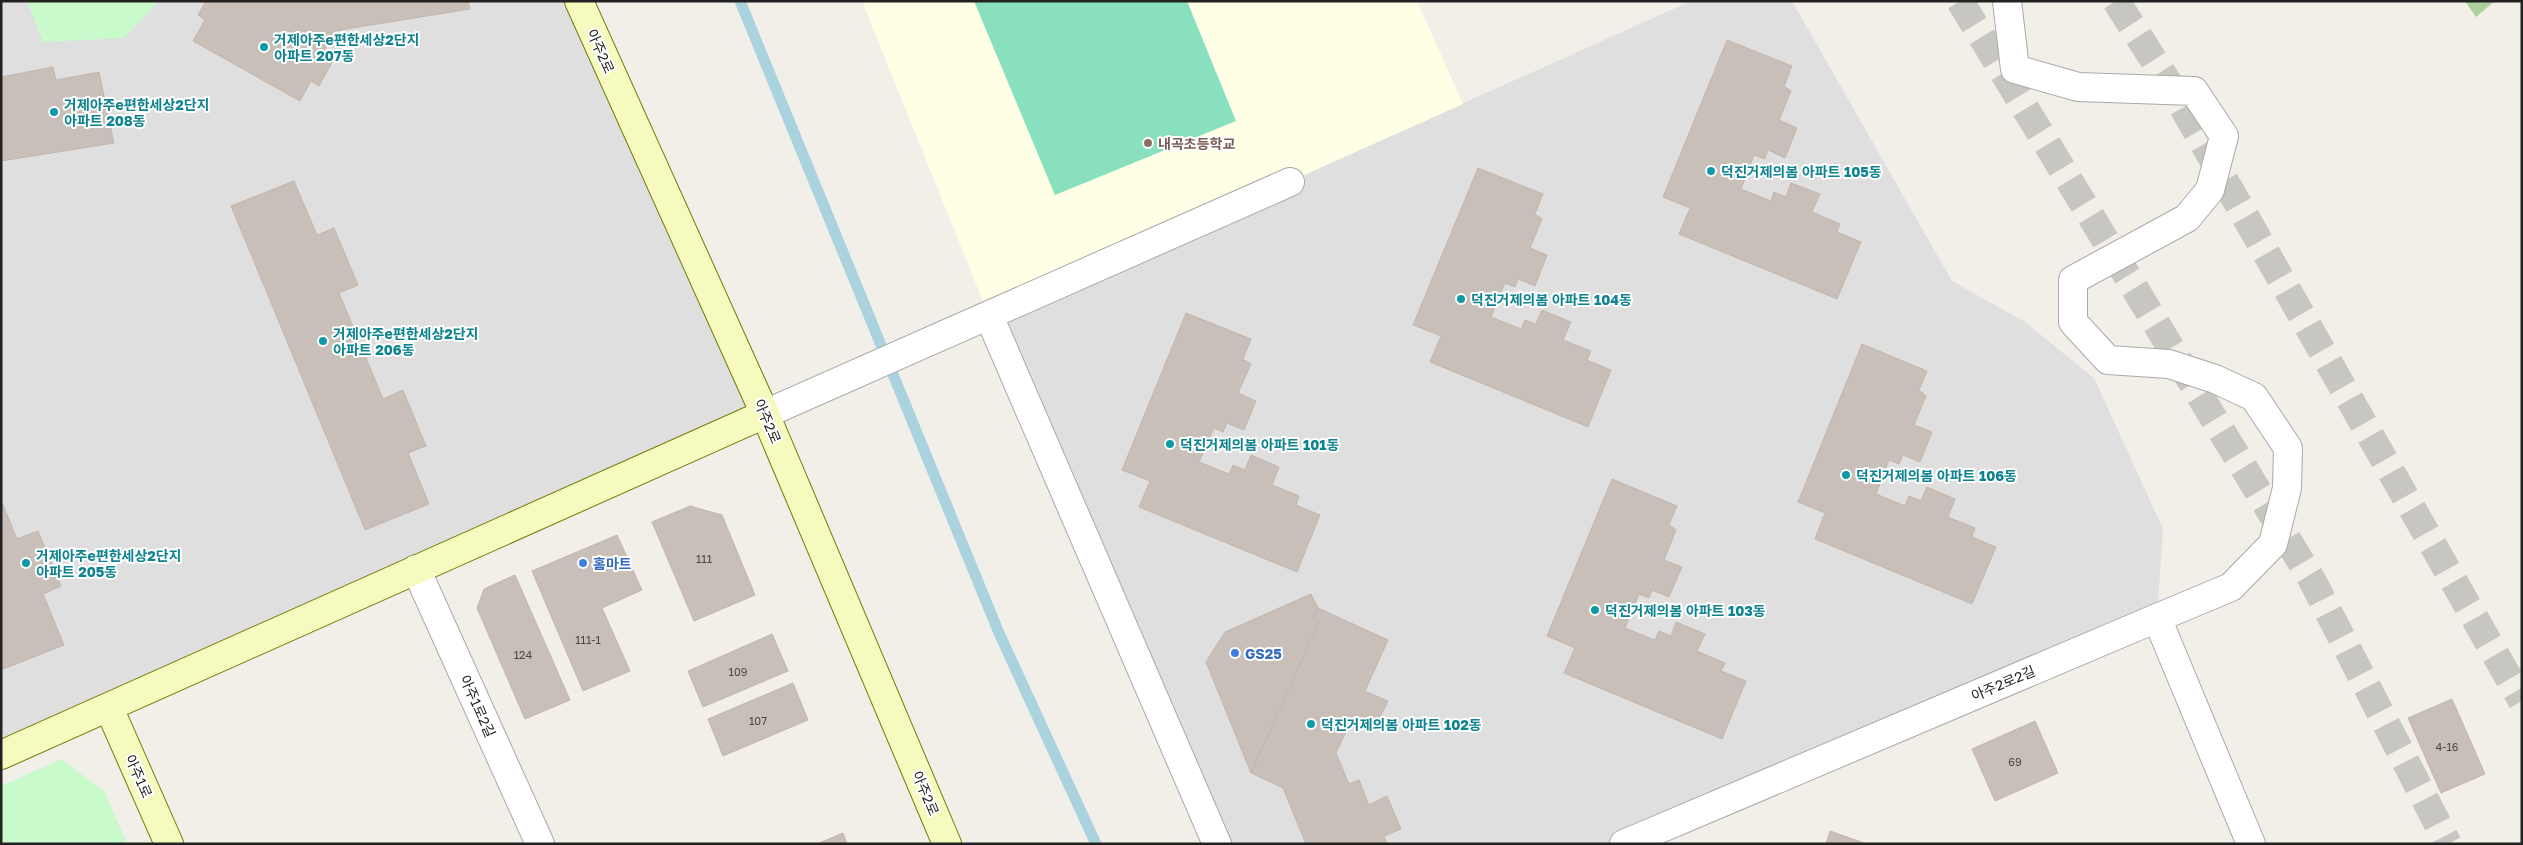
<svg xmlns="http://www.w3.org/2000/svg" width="2523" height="845" font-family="'Golos Text','Noto Sans KR',sans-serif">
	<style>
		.residential { fill: #e0dfdf }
		.education { fill: #ffffe5 }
		.forest { fill: #add19e }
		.park { fill: #c8facc }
		.pitch { fill: #88e0be }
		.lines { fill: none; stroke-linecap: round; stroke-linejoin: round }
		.stream { stroke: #aad3df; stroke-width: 11 }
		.building { fill: #c7bfb8; stroke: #c4b6ab }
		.highway-tunnel { stroke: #c8c6c1; stroke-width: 28; stroke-dasharray: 28 14; stroke-linecap: butt }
		.street-casing { stroke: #a9a9a9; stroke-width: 30 }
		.secondary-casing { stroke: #707d05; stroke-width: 30 }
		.street { stroke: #fff; stroke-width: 28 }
		.secondary { stroke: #f7fabf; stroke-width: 28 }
		.culture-dot { fill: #0f9aa8; stroke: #fff; stroke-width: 2 }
		.education-dot { fill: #8d6e63; stroke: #fff; stroke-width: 2 }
		.shop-dot { fill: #3f7fe0; stroke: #fff; stroke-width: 2 }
		.labels { text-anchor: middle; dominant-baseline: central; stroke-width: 4; stroke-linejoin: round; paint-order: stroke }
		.number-label { font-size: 11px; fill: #4b4948 }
		.culture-label { font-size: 14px; font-weight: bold; fill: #0d838f; stroke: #fff; text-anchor: start }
		.street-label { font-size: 14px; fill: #222; stroke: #fff }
		.education-label { font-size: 14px; font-weight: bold; fill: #785e54; stroke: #fff; text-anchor: start }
		.shop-label { font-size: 14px; font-weight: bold; fill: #366cbe; stroke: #fff; text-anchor: start }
	</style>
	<rect width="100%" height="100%" fill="#f2efe9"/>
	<!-- residential -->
	<g class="residential">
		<path d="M1,1H579L765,414L1,755Z"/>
		<path d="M1691,1H1792L1952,281L2025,322L2094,378L2163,529L2157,618L1624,844H1217L989,316Z"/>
	</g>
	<!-- education -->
	<path class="education" d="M862,1H1417L1463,104L989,316Z"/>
	<!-- forest -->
	<path class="forest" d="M2465,1H2495L2476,17Z"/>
	<!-- park -->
	<g class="park">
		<path d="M27,1H159L124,38L43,42Z"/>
		<path d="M61,759L105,792L127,844H1V786Z"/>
	</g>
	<!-- pitch -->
	<path class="pitch" d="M974,1H1187L1236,121L1055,195Z"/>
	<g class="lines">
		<!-- stream -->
		<path class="stream" d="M740,1L999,633L1096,844"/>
	</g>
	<!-- building -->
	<g class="building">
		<path d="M206,1H468L470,9L334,31L323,53L334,59L319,86L311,81L300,101L193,41L205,20L198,15Z"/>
		<path d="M1727,40L1792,66L1784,86L1791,91L1779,120L1797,128L1785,158L1768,150L1765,159L1754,155L1741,189L1771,201L1774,192L1786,197L1791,183L1820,194L1812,212L1840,224L1837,232L1861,242L1837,299L1679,234L1690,208L1663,197Z"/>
		<path d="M53,67L56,80L99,72L114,143L1,161V77Z"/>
		<path d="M1478,168L1543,194L1535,214L1542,219L1530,248L1547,255L1535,286L1518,279L1515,287L1505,283L1491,317L1521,329L1525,320L1536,324L1542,310L1571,322L1563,340L1591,351L1587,360L1611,370L1588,427L1430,362L1441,336L1413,325Z"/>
		<path d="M294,181L317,235L334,228L358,285L339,293L383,399L403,390L426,446L408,453L429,504L365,530L231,206Z"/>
		<path d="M1186,313L1251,339L1243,359L1251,364L1238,393L1256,401L1244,430L1227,423L1223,432L1214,428L1199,462L1229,474L1233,465L1245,470L1251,455L1279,467L1272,485L1299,496L1296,505L1320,515L1297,572L1139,507L1150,481L1122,470Z"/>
		<path d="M1862,344L1927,371L1919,390L1926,396L1914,425L1932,432L1920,462L1903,455L1899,464L1889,460L1876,494L1905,506L1909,496L1921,501L1927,487L1955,499L1948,517L1975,528L1972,537L1996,547L1972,604L1815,539L1825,513L1798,502Z"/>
		<path d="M1612,479L1677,506L1669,525L1676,530L1664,560L1682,567L1669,597L1652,590L1649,598L1639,594L1625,628L1655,640L1659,631L1671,636L1676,622L1705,634L1697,651L1725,663L1721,671L1746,681L1722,739L1564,673L1575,648L1547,636Z"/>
		<path d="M1,500L17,539L38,531L61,586L43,594L64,645L1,670Z"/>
		<path d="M690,506L722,515L755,595L694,621L652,522Z"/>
		<path d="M617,535L642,590L602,608L630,671L583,691L532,571Z"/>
		<path d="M515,575L570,700L525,719L477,608L484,589Z"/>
		<path d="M1311,594L1318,608L1313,619L1319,622L1251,773L1206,662L1225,632Z"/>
		<path d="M1318,608L1388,640L1365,691L1388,701L1374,729L1352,719L1336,753L1349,784L1359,780L1369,805L1387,796L1401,829L1384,836L1387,844H1306L1283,788L1251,773L1319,622L1313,619Z"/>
		<path d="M772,634L788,671L703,707L688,671Z"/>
		<path d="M793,683L808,720L723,756L708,719Z"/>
		<path d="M2452,699L2485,774L2441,793L2408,718Z"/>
		<path d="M2035,721L2058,773L1995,801L1972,749Z"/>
		<path d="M1830,831L1867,844H1826Z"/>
		<path d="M843,833L847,844H817Z"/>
	</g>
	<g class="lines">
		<!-- highway-tunnel -->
		<g class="highway-tunnel">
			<path d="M1960,1L2312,580L2448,844"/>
			<path d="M2116,1L2173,90L2522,701"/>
		</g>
		<defs>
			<g id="street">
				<path d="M2007,1L2015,69L2078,87L2194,91L2224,136L2210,190L2187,218L2073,280V322L2108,360L2169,364L2215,379L2254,397L2288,448L2287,488L2273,544L2231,587L2157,618"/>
				<path d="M989,316L1217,844"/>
				<path d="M765,414L1290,182"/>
				<path d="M416,569L540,844"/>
				<path d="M1624,844L2157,618L2251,844"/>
			</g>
			<g id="secondary">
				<path d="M579,1L765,414L947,844"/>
				<path d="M109,708L169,844"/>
				<path d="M1,755L765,414"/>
			</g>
		</defs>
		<!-- street casing -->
		<use href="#street" class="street-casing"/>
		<!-- secondary casing -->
		<use href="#secondary" class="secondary-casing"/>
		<!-- street -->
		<use href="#street" class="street"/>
		<!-- secondary -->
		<use href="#secondary" class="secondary"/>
	</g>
	<!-- markers -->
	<g class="culture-dot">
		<circle cx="264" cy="47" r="5"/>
		<circle cx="54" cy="112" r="5"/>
		<circle cx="1711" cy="171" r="5"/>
		<circle cx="1461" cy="299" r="5"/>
		<circle cx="323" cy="341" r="5"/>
		<circle cx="1170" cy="444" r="5"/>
		<circle cx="1846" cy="475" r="5"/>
		<circle cx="26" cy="563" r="5"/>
		<circle cx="1595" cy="610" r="5"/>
		<circle cx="1311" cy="724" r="5"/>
	</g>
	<circle class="education-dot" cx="1148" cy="143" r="5"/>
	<g class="shop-dot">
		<circle cx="583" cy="563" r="5"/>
		<circle cx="1235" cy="653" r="5"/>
	</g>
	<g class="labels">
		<!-- number labels -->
		<g class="number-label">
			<text x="704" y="558">111</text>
			<text x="588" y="639">111-1</text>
			<text x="523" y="654">124</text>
			<text x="738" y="671">109</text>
			<text x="758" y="720">107</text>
			<text x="2447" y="746">4-16</text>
			<text x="2015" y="761">69</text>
		</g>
		<!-- culture labels -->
		<g class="culture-label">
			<text x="274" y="39">거제아주e편한세상2단지<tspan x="274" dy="16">아파트 207동</tspan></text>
			<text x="64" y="104">거제아주e편한세상2단지<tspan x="64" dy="16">아파트 208동</tspan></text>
			<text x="1721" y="171">덕진거제의봄 아파트 105동</text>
			<text x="1471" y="299">덕진거제의봄 아파트 104동</text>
			<text x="333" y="333">거제아주e편한세상2단지<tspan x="333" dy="16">아파트 206동</tspan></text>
			<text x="1180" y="444">덕진거제의봄 아파트 101동</text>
			<text x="1856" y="475">덕진거제의봄 아파트 106동</text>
			<text x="36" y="555">거제아주e편한세상2단지<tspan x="36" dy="16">아파트 205동</tspan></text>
			<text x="1605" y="610">덕진거제의봄 아파트 103동</text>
			<text x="1321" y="724">덕진거제의봄 아파트 102동</text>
		</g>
		<!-- street labels -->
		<g class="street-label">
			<text transform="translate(601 51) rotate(66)">아주2로</text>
			<text transform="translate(768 421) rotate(67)">아주2로</text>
			<text transform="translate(2003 683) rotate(-23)">아주2로2길</text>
			<text transform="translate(478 706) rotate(66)">아주1로2길</text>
			<text transform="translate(139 776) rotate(66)">아주1로</text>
			<text transform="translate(926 793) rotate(67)">아주2로</text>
		</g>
		<!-- education labels -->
		<g class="education-label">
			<text x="1158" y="143">내곡초등학교</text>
		</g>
		<!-- shop labels -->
		<g class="shop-label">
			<text x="593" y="563">홈마트</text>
			<text x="1245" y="653">GS25</text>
		</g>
	</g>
	<!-- border -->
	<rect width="2523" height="845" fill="none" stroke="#222222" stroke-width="5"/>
</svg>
